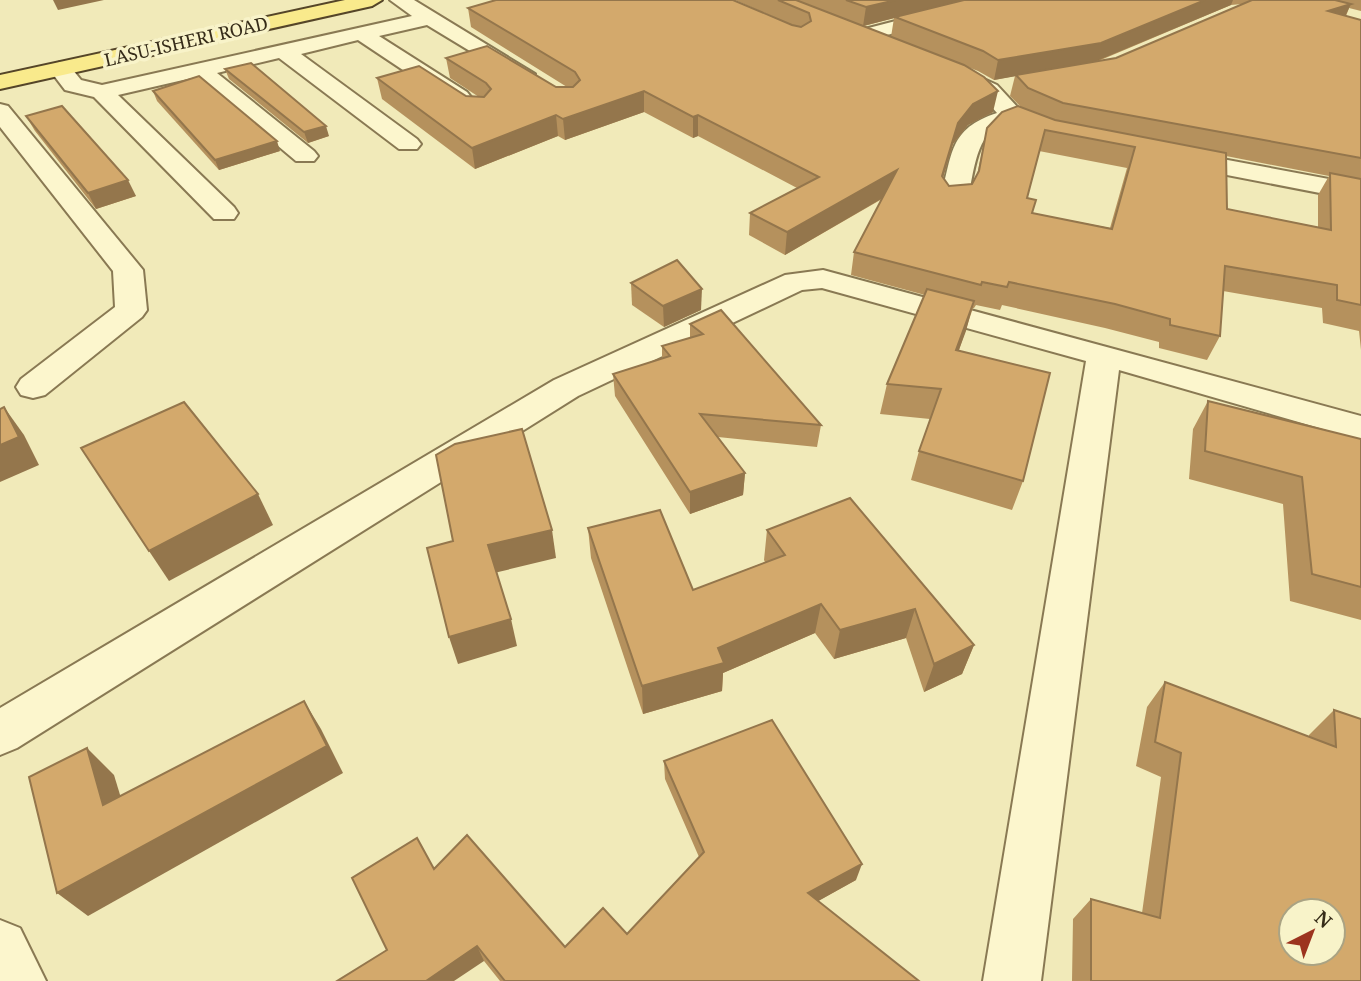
<svg xmlns="http://www.w3.org/2000/svg" width="1361" height="981" font-family="'Noto Serif',serif">
	<style>
		.lines { fill: none; stroke-linecap: round; stroke-linejoin: round }
		.minor-casing { stroke: #897953; stroke-width: 4 }
		.major-casing { stroke: #554528; stroke-width: 4 }
		.minor { fill: #fcf6cd; fill-rule: evenodd }
		.major { fill: #f9ea8c; fill-rule: evenodd }
		.wall { fill: #b5915d; fill-rule: evenodd }
		.shaded-wall { fill: #94764c }
		.building { fill: #d3a96c; stroke: #94764c; stroke-width: 2; fill-rule: evenodd }
		.labels { text-anchor: middle; dominant-baseline: central; stroke-width: 7; stroke-linejoin: round; paint-order: stroke }
		.far-street-label { font-size: 18px; fill: #362c19; stroke: #f8f3c9 }
	</style>
	<rect width="100%" height="100%" fill="#f1eab9"/>
	<g class="lines">
		<defs>
			<g id="minor">
				<path d="M390,0H414L535,74L524,81L516,79L427,25L379,36L467,92L471,97L467,102H451L358,40L301,54L417,139L421,144L417,149H399L279,58L217,73L314,151L318,156L314,161H296L196,77L118,95L234,207L238,213L234,219H214L94,97L65,90L49,69L60,62L68,64L81,80L102,85L412,16Z"/>
				<path d="M977,0H1010L1007,4L860,42L850,36L853,32Z"/>
				<path d="M951,64L997,85L1021,111L1062,128L1065,133L1062,138C1048,142 1038,135 1025,130C978,110 975,167 968,199L964,205H944L940,199C953,154 948,129 997,113L981,95L943,76L940,71Z"/>
				<path d="M0,104L8,106L143,270L147,310L142,317L45,395L33,398L21,395L16,387L21,379L115,307L113,271L0,127Z"/>
				<path d="M1174,150L1361,185V201L1165,163L1161,158L1165,153Z"/>
				<path d="M823,270L1361,416V440L1119,370L1041,981H983L1086,361L822,288L802,290L578,396L17,748L0,755V708L554,380L785,275Z"/>
				<path d="M0,920L20,928L46,981H0Z"/>
			</g>
			<path id="major" d="M345,0H382L372,6L0,89V75Z"/>
		</defs>
		<!-- minor casing -->
		<use href="#minor" class="minor-casing"/>
		<!-- major casing -->
		<use href="#major" class="major-casing"/>
		<!-- minor -->
		<use href="#minor" class="minor"/>
		<!-- major -->
		<use href="#major" class="major"/>
	</g>
	<!-- wall -->
	<g class="wall">
		<path d="M735,0H1361V11L1349,8L1346,16L1361,20V350L1359,331L1323,323L1322,308L1223,291L1220,336L1207,360L1159,348V342L1105,328L1002,305L1000,310L976,305L974,308H973L959,350L1023,481L1012,510L911,480L919,451L930,419L880,414L887,384L925,295L851,275L854,252L882,199L785,255L749,235L750,213L797,188L698,136L693,138L644,112L565,140L558,136L475,169L382,99L377,78L466,96L479,97L450,78L446,58L556,87H567L471,27L468,8L774,17ZM1242,4L1116,58L1096,62L1231,5ZM894,18L891,37L978,71L994,80L1015,76L1010,96L1021,107L987,128L977,175L972,184L949,186L943,178L953,144L968,125L993,112L864,26ZM1039,151L1127,168L1110,228L1032,213L1027,198ZM1226,156L1329,176L1318,195V227L1227,209Z"/>
		<path d="M225,69L329,136L308,143L229,79Z"/>
		<path d="M153,91L280,151L219,170L157,101Z"/>
		<path d="M26,116L136,196L96,209L35,131Z"/>
		<path d="M659,270L701,310L664,327L632,305L631,283Z"/>
		<path d="M721,310L821,425L817,447L718,437L745,473L743,495L690,514L615,396L613,374L662,359V346L690,338V324Z"/>
		<path d="M1208,401L1361,439V620L1290,601L1283,504L1189,479L1193,429Z"/>
		<path d="M850,498L974,645L962,674L924,692L906,638L834,659L815,633L723,673L722,691L643,714L591,558L588,528L693,590L765,562L764,560L767,530Z"/>
		<path d="M1165,682L1309,737V735L1334,710L1361,981H1072L1073,919L1091,899L1142,913L1161,777L1136,766L1147,707Z"/>
		<path d="M664,761L856,880L818,901L919,981H500L484,961L387,950L434,869L565,947L627,934L699,857L665,779Z"/>
	</g>
	<!-- shaded-wall -->
	<g class="shaded-wall">
		<path d="M53,0H104L58,10Z"/>
		<path d="M896,0H966L863,26L866,7Z"/>
		<path d="M1205,0H1233L1231,5L1094,62L994,80L998,60Z"/>
		<path d="M1351,4L1342,23L1328,11Z"/>
		<path d="M644,91V112L565,140L563,119Z"/>
		<path d="M998,91L993,112L968,125L953,144L937,198L942,176L958,123L973,104Z"/>
		<path d="M556,115L558,136L475,169L472,148Z"/>
		<path d="M698,115V136L693,138V117Z"/>
		<path d="M326,126L329,136L308,143L304,132Z"/>
		<path d="M277,141L280,151L219,170L215,160Z"/>
		<path d="M897,170L893,192L785,255L787,232Z"/>
		<path d="M128,180L136,196L96,209L88,193Z"/>
		<path d="M702,289L701,310L664,327L663,306Z"/>
		<path d="M974,301L966,331L948,379L956,350Z"/>
		<path d="M4,407L24,435L39,465L0,482V445Z"/>
		<path d="M745,473L743,495L690,514V492Z"/>
		<path d="M258,494L273,525L169,581L149,551Z"/>
		<path d="M552,530L556,558L494,573L488,545Z"/>
		<path d="M821,604L815,633L723,673L722,691L643,714L642,686L718,648Z"/>
		<path d="M915,609L906,638L834,659L840,630Z"/>
		<path d="M511,619L517,646L458,664L449,637Z"/>
		<path d="M974,645L962,674L924,692L934,664Z"/>
		<path d="M304,701L321,729L343,773L88,916L57,893Z"/>
		<path d="M87,748L114,775L131,831L103,805Z"/>
		<path d="M862,864L856,880L804,909L808,893Z"/>
		<path d="M477,946L484,961L454,981H426Z"/>
	</g>
	<!-- building -->
	<g class="building">
		<path d="M496,0H733L792,25L801,27L811,21L809,13L778,0H796L964,65L984,77L998,91L973,104L958,123L942,176L949,186L972,184L979,171L987,128L1002,112L1018,106L1055,120L1226,153L1227,209L1331,230L1330,173L1361,179V305L1337,300V285L1225,266L1220,336L1170,325V319L1115,304L1009,282L1007,287L982,282L981,285L854,252L897,170L787,232L750,213L819,177L698,115L693,117L644,91L563,119L556,115L472,148L377,78L419,66L466,96L484,97L491,89L486,83L446,58L487,46L556,87H573L580,80L575,72L468,8ZM1045,130L1135,147L1112,229L1032,213L1036,200L1027,198Z"/>
		<path d="M846,0H896L866,7Z"/>
		<path d="M964,0H1205L1101,43L998,60L983,51L895,17Z"/>
		<path d="M1252,0H1335L1351,4L1328,11L1361,20V158L1063,103L1028,88L1016,75L1116,58Z"/>
		<path d="M251,63L326,126L304,132L225,69Z"/>
		<path d="M199,76L277,141L215,160L153,91Z"/>
		<path d="M62,106L128,180L88,193L26,116Z"/>
		<path d="M677,260L702,289L663,306L631,283Z"/>
		<path d="M927,289L974,301L956,350L1050,373L1023,481L919,451L941,389L887,384Z"/>
		<path d="M721,310L821,425L700,414L745,473L690,492L613,374L670,356L662,346L703,334L690,324Z"/>
		<path d="M1208,401L1361,439V587L1312,574L1302,477L1205,451Z"/>
		<path d="M184,402L258,494L149,551L81,448Z"/>
		<path d="M4,407L19,437L0,445V409Z"/>
		<path d="M522,429L552,530L488,545L511,619L449,637L427,548L453,541L436,455L455,444Z"/>
		<path d="M850,498L974,645L934,664L915,609L840,630L821,604L718,648L724,663L642,686L588,528L660,510L693,590L785,555L767,530Z"/>
		<path d="M1165,682L1336,747L1334,710L1361,719V981H1091V899L1160,918L1181,753L1155,742ZM1291,911H1333V953H1291Z"/>
		<path d="M304,701L327,746L57,893L29,777L87,748L103,805Z"/>
		<path d="M772,720L862,864L808,893L919,981H505L477,946L426,981H337L387,950L352,878L417,838L434,869L467,835L565,947L603,908L627,934L704,852L664,761Z"/>
	</g>
	<g class="labels">
		<!-- far-street labels -->
		<g class="far-street-label">
			<text transform="translate(186 41) rotate(-13)">LASU-ISHERI ROAD</text>
		</g>
	</g>
	<!-- north arrow -->
	<g transform="translate(1312 932) rotate(42)"><circle r="33" fill="#f8f3c9" stroke="#aaa383" stroke-width="2"/>
	<path d="M0-5L12 26L0 18L-12 26Z" fill="#9c331e"/>
	<text y="-10" font-size="19" font-weight="bold" text-anchor="middle" fill="#362c19">N</text>
	</g>
</svg>
